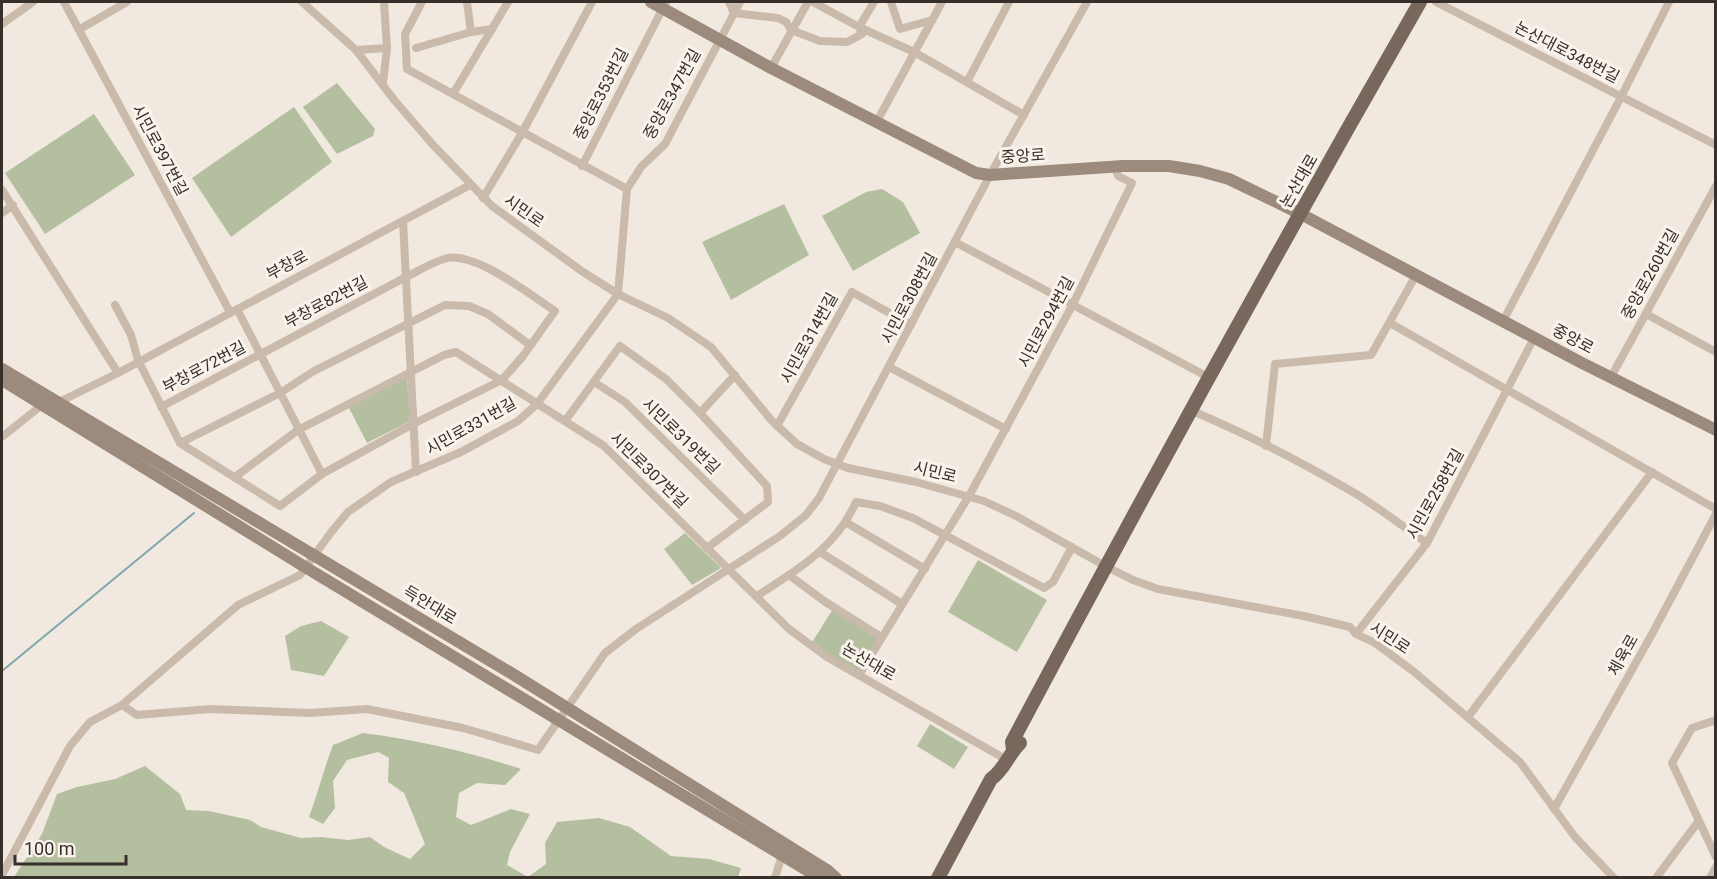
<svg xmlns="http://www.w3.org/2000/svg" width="1717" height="879" font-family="Roboto,'Noto Sans KR',sans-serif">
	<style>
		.green { fill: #b3bf9f }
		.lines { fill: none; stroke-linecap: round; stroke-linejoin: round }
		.stream { stroke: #7fa8ac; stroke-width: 2 }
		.street { stroke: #c9baab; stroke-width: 8 }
		.secondary { stroke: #9c8a7d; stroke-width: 12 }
		.primary { stroke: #78675c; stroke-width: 14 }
		.labels { text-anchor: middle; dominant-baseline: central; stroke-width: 6; stroke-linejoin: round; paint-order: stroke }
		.street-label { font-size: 16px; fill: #372f2a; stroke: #f9f3eb }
	</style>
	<rect width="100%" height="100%" fill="#f1e9df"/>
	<!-- green -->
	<g class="green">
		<path d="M337,83L375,129L373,136L337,154L303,107Z"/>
		<path d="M294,107L332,162L231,237L192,178Z"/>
		<path d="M94,114L135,175L45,234L5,173Z"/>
		<path d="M882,189L903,202L920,233L853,271L822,216L866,192Z"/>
		<path d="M784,204L809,255L731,300L702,242Z"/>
		<path d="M407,377L410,421L367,443L348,406Z"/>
		<path d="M685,533L721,568L692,585L664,549Z"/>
		<path d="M978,560L1047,600L1017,652L948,612Z"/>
		<path d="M833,609L878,638L858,671L811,644Z"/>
		<path d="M321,621L349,637L324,676L291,670L285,636L301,626Z"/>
		<path d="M930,724L968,747L954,769L917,746Z"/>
		<path d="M363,733C418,740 469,752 521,769L505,785L477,783L459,793L456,817L471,825L511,809L530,814L510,852L507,865L528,877L546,864L545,843L557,822L599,818L630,827L671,856L709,859L741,868L738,877H14L42,834L57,794L77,787L115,779L145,766L180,794L186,810L209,811L250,820L261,827L301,838L321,837L348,840L370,837L384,847L410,859L425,844L404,793L388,782L389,758L378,752L347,760L333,781L335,808L323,824L309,817C318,793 324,768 333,745Z"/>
	</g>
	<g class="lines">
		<!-- stream -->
		<path class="stream" d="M2,671L194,513"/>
		<!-- street -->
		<g class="street">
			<path d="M64,2L230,312"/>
			<path d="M302,2L356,50L395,101L434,146L492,206L583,272L618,294L668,318L711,347L772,421L797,444L824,459L848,468L916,482L984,501L1016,516L1107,567L1133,580L1158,589L1304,616L1350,627L1356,634L1375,643L1413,671L1520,762L1575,837L1614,878"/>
			<path d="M422,2L405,34L407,69L627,189"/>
			<path d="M467,2L471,32L492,29"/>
			<path d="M729,2L734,13L778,18L786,22L791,30L820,41L847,42L862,34L859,27"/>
			<path d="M813,2L859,27L914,52L1024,115"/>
			<path d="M891,2L900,29L932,20"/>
			<path d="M1436,2L1716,145"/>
			<path d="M2,24L33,2"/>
			<path d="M859,27L874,2"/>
			<path d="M80,29L127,2"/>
			<path d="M416,48L471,32"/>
			<path d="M356,50L387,48"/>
			<path d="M771,68L808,2"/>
			<path d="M967,82L1009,2"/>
			<path d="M383,83L387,48L384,2"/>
			<path d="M453,94L508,2"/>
			<path d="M876,123L942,2"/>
			<path d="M582,166L666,2"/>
			<path d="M2,190L118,373"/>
			<path d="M483,198L522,133L592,2"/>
			<path d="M2,213L13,205"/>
			<path d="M403,221L416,472"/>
			<path d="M955,242L1208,377"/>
			<path d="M618,294L537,404L518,421L461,452L391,482L348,512L332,531L300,575L238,605L122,705L137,715L210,709L310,713L367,709L463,728L538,750L605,653L636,629L780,536L806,515L819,498L990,175L1087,2"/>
			<path d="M618,294L627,189L641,167L665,144L740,2"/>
			<path d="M115,305L131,335L138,360L180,443L280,506L322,474L413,424L502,380L523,356L555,311C530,295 473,249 444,259C431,263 418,271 406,277L161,407"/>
			<path d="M237,309L322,474"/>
			<path d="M1646,314L1716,352"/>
			<path d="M1503,321L1621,97L1669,2"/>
			<path d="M1390,323L1716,509"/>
			<path d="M889,367L1006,429"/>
			<path d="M1611,377L1716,186"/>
			<path d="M594,382L625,402L745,520"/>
			<path d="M1190,410C1245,433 1299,461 1351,491C1377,506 1402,526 1427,543"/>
			<path d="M700,413L735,375"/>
			<path d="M565,421L620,346L666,379L700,413L767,486L768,502L707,548"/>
			<path d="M777,426L852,292L911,325"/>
			<path d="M2,437L42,405L57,403L118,373L470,185"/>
			<path d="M180,443L280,393L314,371L445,305L469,306L488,314L530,345"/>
			<path d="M1266,446L1275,364L1371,355L1416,275"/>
			<path d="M235,477L298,430L444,355L456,352L604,446L789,629L827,657L1007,760"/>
			<path d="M847,523L925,569"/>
			<path d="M820,552L902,604"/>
			<path d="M789,575L824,601L881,637"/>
			<path d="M757,596C798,569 835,549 856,502L880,506L913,518L1044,588L1053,582L1072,547"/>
			<path d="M1356,634L1427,543L1534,338"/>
			<path d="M859,675L969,496L1073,304L1132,183L1118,176L1115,167"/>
			<path d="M1468,717L1652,472"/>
			<path d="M1716,720L1692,728L1672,763L1716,857"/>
			<path d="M1554,809L1652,634L1716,514"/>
			<path d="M2,875L70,746L90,722L122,705"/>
			<path d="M775,878L782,855"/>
			<path d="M1656,878L1698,822"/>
			<path d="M1710,878L1716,867"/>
		</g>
		<!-- secondary -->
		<g class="secondary">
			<path d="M651,2L771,68L976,173L990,175L1123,166H1169L1200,171L1229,179L1299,213L1580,362L1716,430"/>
			<path d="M2,369L511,673L827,870L836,878"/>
			<path d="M2,380L305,567L820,878"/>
		</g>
		<!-- primary -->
		<g class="primary">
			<path d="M1013,749L1012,742C1144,493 1280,246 1420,2"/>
			<path d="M938,878L991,779C1004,770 1008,755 1020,743"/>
		</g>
	</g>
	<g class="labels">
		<!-- street labels -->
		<g class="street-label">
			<text transform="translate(1567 52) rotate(27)">논산대로348번길</text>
			<text transform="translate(601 94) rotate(-63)">중앙로353번길</text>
			<text transform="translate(672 94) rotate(-61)">중앙로347번길</text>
			<text transform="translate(160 150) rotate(62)">시민로397번길</text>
			<text transform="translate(1023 156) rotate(-4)">중앙로</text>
			<text transform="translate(1299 181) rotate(-60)">논산대로</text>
			<text transform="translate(524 211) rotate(35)">시민로</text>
			<text transform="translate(287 265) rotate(-28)">부창로</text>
			<text transform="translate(1650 274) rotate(-61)">중앙로260번길</text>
			<text transform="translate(909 298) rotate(-62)">시민로308번길</text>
			<text transform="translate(326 302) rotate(-28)">부창로82번길</text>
			<text transform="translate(1046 322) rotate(-62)">시민로294번길</text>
			<text transform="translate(809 338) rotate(-61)">시민로314번길</text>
			<text transform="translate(1573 339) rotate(28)">중앙로</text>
			<text transform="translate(204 367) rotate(-28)">부창로72번길</text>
			<text transform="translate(471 426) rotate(-29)">시민로331번길</text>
			<text transform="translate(681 436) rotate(44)">시민로319번길</text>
			<text transform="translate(649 470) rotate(44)">시민로307번길</text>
			<text transform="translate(935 472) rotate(14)">시민로</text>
			<text transform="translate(1435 494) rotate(-61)">시민로258번길</text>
			<text transform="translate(430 605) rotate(31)">득안대로</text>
			<text transform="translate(1390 638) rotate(33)">시민로</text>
			<text transform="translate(1623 655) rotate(-61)">체육로</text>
			<text transform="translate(869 662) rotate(30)">논산대로</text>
		</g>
	</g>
	<!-- border -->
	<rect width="1717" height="879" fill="none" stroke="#372f2a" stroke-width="6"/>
	<!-- scale -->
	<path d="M15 855v9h111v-9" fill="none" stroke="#372f2a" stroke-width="3"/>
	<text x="24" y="855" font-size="18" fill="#372f2a" stroke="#f9f3eb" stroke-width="4.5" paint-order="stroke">100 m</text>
</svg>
